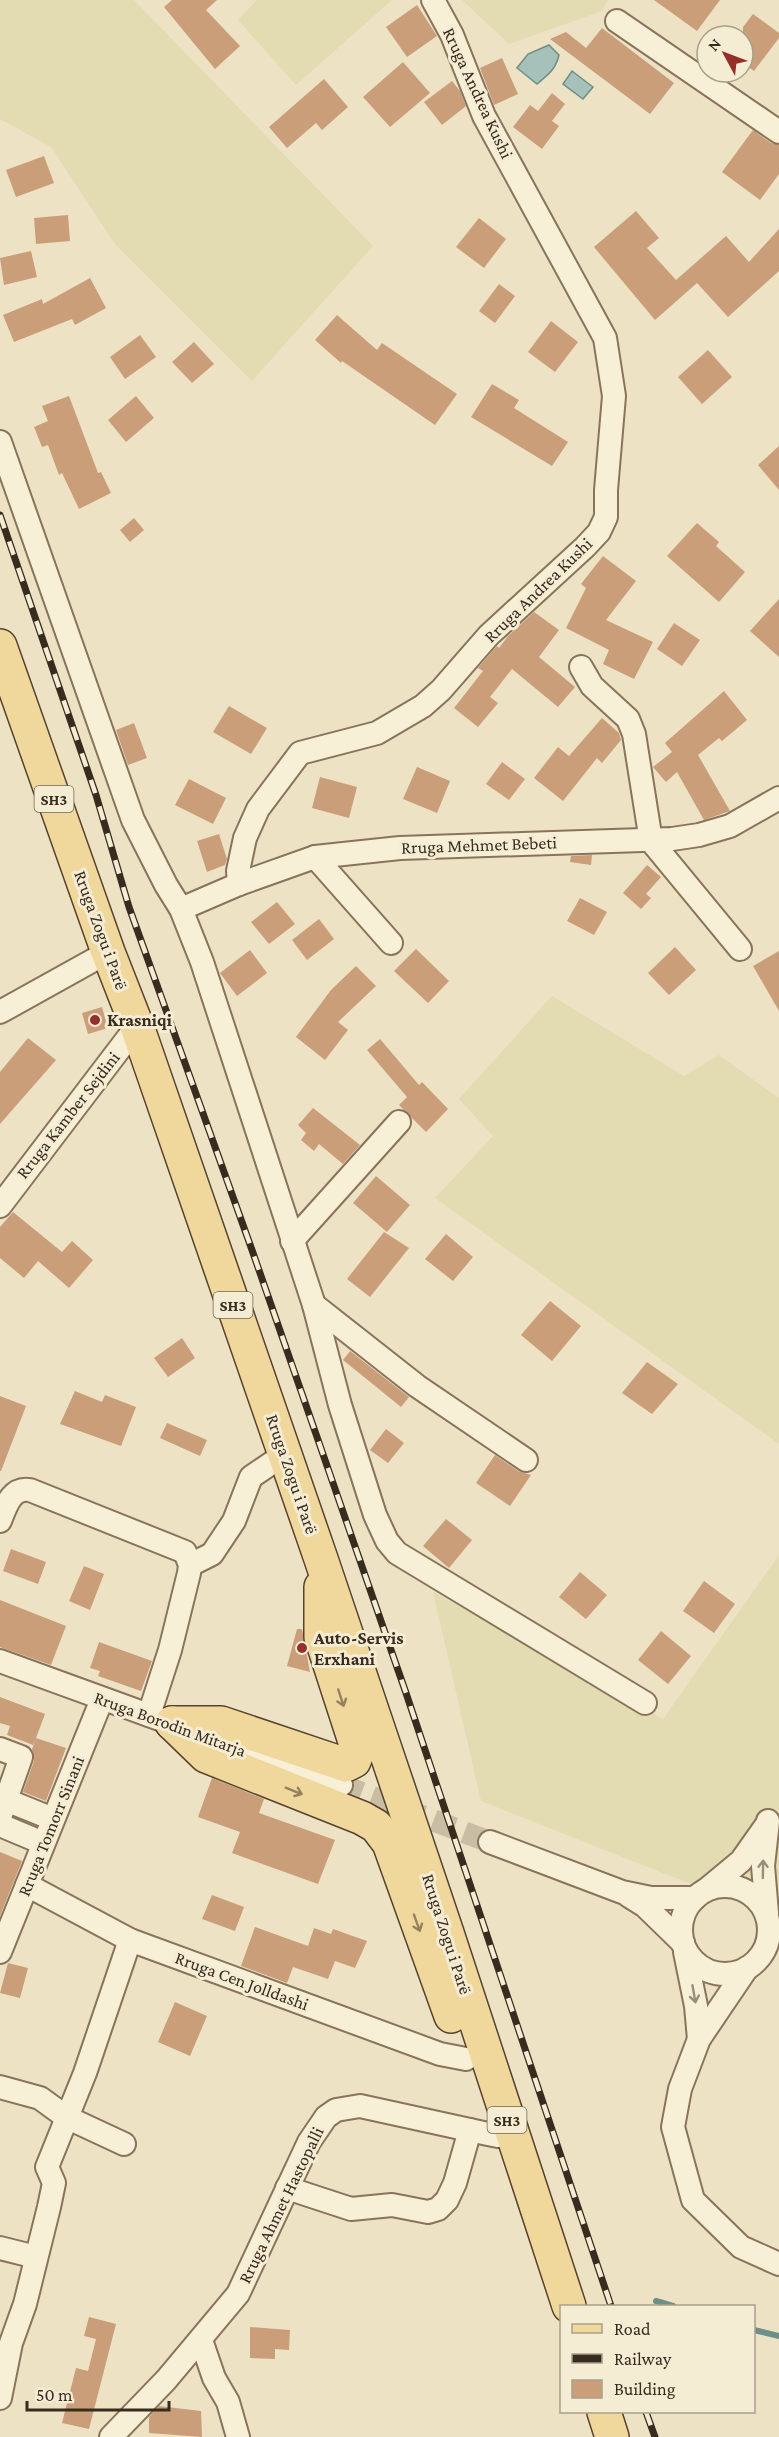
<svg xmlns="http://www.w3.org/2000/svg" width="779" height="2437" font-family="'Crimson Pro',serif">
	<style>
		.farmland { fill: #e3dcb2 }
		.water { fill: #a6c1ba; stroke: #6d8f87; stroke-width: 1.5 }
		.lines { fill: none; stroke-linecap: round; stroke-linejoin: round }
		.stream { stroke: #6d8f87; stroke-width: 6 }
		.building { fill: #cb9e7a }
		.minor-tunnel { stroke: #c9bea3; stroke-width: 22; stroke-dasharray: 22 11; stroke-linecap: butt }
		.minor-casing { stroke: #88745b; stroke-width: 26 }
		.primary-casing { stroke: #56422f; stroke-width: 36 }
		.minor { stroke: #f8efd7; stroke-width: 22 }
		.primary { stroke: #f0d89d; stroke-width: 33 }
		.rail-casing { stroke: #382c1e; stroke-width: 7 }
		.rail { stroke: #f5ecd4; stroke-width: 4.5; stroke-dasharray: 14; stroke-linecap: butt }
		.oneway { stroke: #94825e }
		.oneway2 { stroke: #988e7a }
		.poi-dot { fill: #962e2c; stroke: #f5ecd4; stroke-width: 2 }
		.labels { text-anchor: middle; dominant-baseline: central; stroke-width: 6; stroke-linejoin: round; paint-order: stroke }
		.shield { fill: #f5ecd4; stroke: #716655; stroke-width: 1.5 }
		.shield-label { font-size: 16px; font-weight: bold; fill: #382c1e }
		.street-label { font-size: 18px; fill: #382c1e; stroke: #f5ecd4 }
		.poi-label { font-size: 18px; font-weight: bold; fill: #382c1e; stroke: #f5ecd4; text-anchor: start }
	</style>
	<rect width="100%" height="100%" fill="#ede2c4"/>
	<!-- farmland -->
	<g class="farmland">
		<path d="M0,0H134L373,246L252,381L115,244L51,147L0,119Z"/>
		<path d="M257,0H392L296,85L238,20Z"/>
		<path d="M462,0H608L602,11L509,44Z"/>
		<path d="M552,996L684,1076L719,1055L779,1098V1444L435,1198L493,1136L459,1099Z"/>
		<path d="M779,1555V1919L481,1801L433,1592L663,1719Z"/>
	</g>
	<!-- water -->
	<g class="water">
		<path d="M549,45L559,55C556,69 548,75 537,84L517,68L528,54Z"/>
		<path d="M572,71L593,87L583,99L563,84Z"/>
	</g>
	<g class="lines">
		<!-- stream -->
		<g class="stream">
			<path d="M656,2301L673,2306"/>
			<path d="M754,2330L779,2336"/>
		</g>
	</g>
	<!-- building -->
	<g class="building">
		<path d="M172,0H217L206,10L240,46L215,69L164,7Z"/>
		<path d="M654,0H720L697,31Z"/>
		<path d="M417,5L437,36L407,57L386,27Z"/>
		<path d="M753,14L779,33V38L754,71L743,63V27Z"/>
		<path d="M602,28L674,83L650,114L550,39L566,32L586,48Z"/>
		<path d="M502,58L518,94L494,105L480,68Z"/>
		<path d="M403,62L430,93L390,127L363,97Z"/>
		<path d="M324,79L348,107L322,130L316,123L287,148L269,127Z"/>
		<path d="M452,81L460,91L466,106L442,125L424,102Z"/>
		<path d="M552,93L565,104L552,121L559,126L542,149L513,127L530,105L538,111Z"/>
		<path d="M753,130L771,143L779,145V174L760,200L722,172Z"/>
		<path d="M44,156L54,183L16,197L6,170Z"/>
		<path d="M636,211L659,238L647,248L676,280L726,236L749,262L779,229V271L728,317L697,283L655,320L594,247Z"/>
		<path d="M68,215L70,241L36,244L34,218Z"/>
		<path d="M479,218L506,239L484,268L456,247Z"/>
		<path d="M31,251L37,277L4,285L0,258Z"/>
		<path d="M90,278L106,308L75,325L72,319L14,342L3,315L42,299L43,304Z"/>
		<path d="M499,284L515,296L495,323L479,311Z"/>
		<path d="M337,315L377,350L382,343L457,394L435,425L342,361L341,363L315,340Z"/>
		<path d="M551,321L578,342L555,372L528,352Z"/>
		<path d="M140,335L156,357L125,379L110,357Z"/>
		<path d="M194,342L214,364L192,383L172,362Z"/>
		<path d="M708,350L732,377L702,404L678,377Z"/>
		<path d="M492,384L519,400L514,408L568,442L552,466L471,417Z"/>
		<path d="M69,396L98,473L101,472L111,493L79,509L62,473L59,475L48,445L42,447L34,427L48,421L42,406Z"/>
		<path d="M136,396L154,418L126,442L108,420Z"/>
		<path d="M779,446V490L758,465Z"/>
		<path d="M134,518L144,530L130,542L120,530Z"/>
		<path d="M697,523L719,542L716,546L745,572L719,602L667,556Z"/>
		<path d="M603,556L636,581L606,620L653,642L634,679L603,664L609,650L566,628L586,588L581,584Z"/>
		<path d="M779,599V657L750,631Z"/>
		<path d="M534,612L559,630L539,657L575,687L558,707L512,669L490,697L498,703L478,727L454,708L483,671L478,668L497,646L499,648L508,636Z"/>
		<path d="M674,623L700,640L682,666L657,649Z"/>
		<path d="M724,691L747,720L722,741L719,738L698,755L730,811L704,820L677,772L666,782L653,767L672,752L665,743Z"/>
		<path d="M229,706L267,728L251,754L213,732Z"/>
		<path d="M602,718L619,733L621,740L602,763L597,758L563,801L534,778L558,747L569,756Z"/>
		<path d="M134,723L147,758L128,765L116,730Z"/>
		<path d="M502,762L525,779L509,800L486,784Z"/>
		<path d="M417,767L450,781L437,813L403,799Z"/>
		<path d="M320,777L357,787L349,818L312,808Z"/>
		<path d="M189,779L226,798L213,824L175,805Z"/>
		<path d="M219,834L227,859L225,865L207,872L197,841Z"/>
		<path d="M592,855L591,865L570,862L571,856Z"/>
		<path d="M647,865L661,877L646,894L651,898L641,909L623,893Z"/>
		<path d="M580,898L607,912L594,935L567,921Z"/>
		<path d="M277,902L295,924L269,944L251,922Z"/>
		<path d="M319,919L334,939L307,960L292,940Z"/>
		<path d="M675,947L696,970L669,995L648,973Z"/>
		<path d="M416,949L449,981L428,1003L394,971Z"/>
		<path d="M250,950L267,973L237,996L220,973Z"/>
		<path d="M779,951V1011L753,966Z"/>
		<path d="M356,966L376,986L338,1022L348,1030L325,1060L296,1037L331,990Z"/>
		<path d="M102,1007L108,1028L88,1034L82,1013Z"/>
		<path d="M28,1038L56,1060L0,1124V1072Z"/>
		<path d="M380,1039L419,1085L422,1082L448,1109L426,1132L399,1105L407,1097L367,1050Z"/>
		<path d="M313,1108L360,1145L343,1164L319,1144L314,1151L301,1140L306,1133L298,1125Z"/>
		<path d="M376,1176L410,1205L387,1232L353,1203Z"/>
		<path d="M13,1212L62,1252L72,1241L93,1260L69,1288L38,1261L24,1278L0,1258V1227Z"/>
		<path d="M384,1232L409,1248L370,1297L347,1279Z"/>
		<path d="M446,1234L473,1257L453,1281L425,1259Z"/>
		<path d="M550,1301L581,1326L552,1361L521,1335Z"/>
		<path d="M182,1338L195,1358L168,1377L154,1358Z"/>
		<path d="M350,1351L409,1397L401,1407L343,1360Z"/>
		<path d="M647,1362L678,1384L652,1414L622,1393Z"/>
		<path d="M75,1391L102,1402L105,1395L136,1407L121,1446L60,1424Z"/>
		<path d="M0,1396L26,1406L1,1471H0Z"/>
		<path d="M167,1423L207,1440L200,1456L160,1438Z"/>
		<path d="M386,1429L404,1443L388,1463L370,1450Z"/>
		<path d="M495,1455L518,1471L531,1475L510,1506L476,1483Z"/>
		<path d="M446,1519L472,1540L449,1568L423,1546Z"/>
		<path d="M11,1549L46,1562L38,1584L3,1571Z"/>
		<path d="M84,1566L104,1574L90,1610L69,1601Z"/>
		<path d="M580,1572L607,1595L586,1619L559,1597Z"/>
		<path d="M704,1581L735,1604L714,1633L683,1611Z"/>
		<path d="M0,1600L66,1626L51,1665L0,1647Z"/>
		<path d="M297,1629H302L310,1672L287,1666Z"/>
		<path d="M661,1631L691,1656L668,1684L638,1660Z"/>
		<path d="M99,1642L152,1661L141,1691L98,1676L100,1671L90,1668Z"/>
		<path d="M0,1697L45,1714L36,1738L66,1748L46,1801L23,1792L34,1761L32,1749L36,1738L33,1745L7,1735L10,1726L0,1723Z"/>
		<path d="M212,1778L264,1799L259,1813L335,1840L318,1884L232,1853L240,1832L198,1817Z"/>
		<path d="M0,1852L22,1861L0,1916Z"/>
		<path d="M212,1895L244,1907L235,1931L202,1919Z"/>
		<path d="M255,1927L308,1946L314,1928L331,1934L333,1929L367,1941L355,1968L335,1961L328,1979L293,1967L287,1983L241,1966Z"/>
		<path d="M8,1963L28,1968L20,1998L0,1993Z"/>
		<path d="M175,2002L207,2016L190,2056L158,2042Z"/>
		<path d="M89,2317L116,2324L89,2429L62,2423L76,2368L88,2371L96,2339L84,2336Z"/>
		<path d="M250,2327L290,2330L289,2350L275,2349V2359L250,2358Z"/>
		<path d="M159,2406L201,2411L202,2437L149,2433V2417Z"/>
	</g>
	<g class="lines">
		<!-- minor-tunnel -->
		<path class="minor-tunnel" d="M341,1785L490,1842"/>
		<defs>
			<g id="minor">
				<path d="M617,21L779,132"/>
				<path d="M0,442L133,820L166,885L181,909L202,962L314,1305L340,1405L375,1515L387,1541L397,1553L645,1703"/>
				<path d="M581,667L592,686L628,719L634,734L651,841L740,949"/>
				<path d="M315,857L391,943"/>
				<path d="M239,884L238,871L245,838L258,809L300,753L377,733L423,706L441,690L489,635L585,547L599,532L606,517V490L614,396L605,338L484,116L452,35L433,0"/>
				<path d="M181,909L239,884L315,857L400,848L672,839L699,835L730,826L779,798"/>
				<path d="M0,1012L108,952"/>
				<path d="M0,1206L137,1026"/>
				<path d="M292,1241L399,1122"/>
				<path d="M314,1305L417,1386L526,1460"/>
				<path d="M0,1521C6,1506 11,1487 30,1490L185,1552L190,1565L189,1573L170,1650L149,1715"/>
				<path d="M190,1565L212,1554L234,1521L251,1477L285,1454"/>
				<path d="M0,1661L341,1785"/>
				<path d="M0,1749L21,1757L0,1817"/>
				<path d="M6,1800L53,1819"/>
				<path d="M0,1825L43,1843"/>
				<path d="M490,1842L622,1892L651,1898H695"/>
				<path d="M27,1885L130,1940L440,2054L466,2059"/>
				<circle cx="725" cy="1930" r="44"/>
				<path d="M706,1890L741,1861L765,1827"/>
				<path d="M629,1896L645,1906L683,1943"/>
				<path d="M767,1913L763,1866L768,1821"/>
				<path d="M0,1952L102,1699"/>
				<path d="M685,1952L696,2006L699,2039"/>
				<path d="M747,1968L699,2039L680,2089L673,2127L693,2200L741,2247L779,2264"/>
				<path d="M0,2087L40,2098L66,2117L124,2144"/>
				<path d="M287,2188L351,2209L392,2205L428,2212L438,2209L447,2200L455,2183L470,2130"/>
				<path d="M0,2248L36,2257"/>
				<path d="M201,2340L214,2378L228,2402L238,2437"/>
				<path d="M0,2398L11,2343L25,2304L49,2207L54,2183L47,2167L85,2073L130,1940"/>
				<path d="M111,2437L166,2380L238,2294L309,2142L326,2117L336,2110L360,2106L488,2134L498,2136L511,2133"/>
			</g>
			<g id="primary">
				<path d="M0,646L108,952L137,1026L321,1559L447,1933L569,2306"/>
				<path d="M172,1723L206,1756L362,1818L376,1826L389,1843L451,2016"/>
				<path d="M172,1723H221L346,1765L354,1761L358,1751L321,1637V1587"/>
				<path d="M604,2412L612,2437"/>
			</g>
		</defs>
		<!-- minor casing -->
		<use href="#minor" class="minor-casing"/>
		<!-- primary casing -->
		<use href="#primary" class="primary-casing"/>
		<!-- minor -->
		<use href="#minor" class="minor"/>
		<!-- primary -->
		<use href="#primary" class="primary"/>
		<defs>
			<g id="rail">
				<path d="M0,515L96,795L129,907L252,1250L406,1693L611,2306"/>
				<path d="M646,2412L655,2437"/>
			</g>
		</defs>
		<!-- rail casing -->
		<use href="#rail" class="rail-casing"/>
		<!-- rail -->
		<use href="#rail" class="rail"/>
	</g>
	<!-- one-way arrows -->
	<defs><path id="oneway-shaft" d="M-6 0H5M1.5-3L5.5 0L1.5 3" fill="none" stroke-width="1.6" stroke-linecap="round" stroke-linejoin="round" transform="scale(1.5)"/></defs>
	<g class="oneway">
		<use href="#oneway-shaft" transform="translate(341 1698) rotate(72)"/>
		<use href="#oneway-shaft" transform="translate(294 1791) rotate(22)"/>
		<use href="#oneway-shaft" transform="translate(417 1923) rotate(70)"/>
	</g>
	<g class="oneway2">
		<use href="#oneway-shaft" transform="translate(763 1869) rotate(-89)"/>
		<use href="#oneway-shaft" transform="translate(694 1994) rotate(80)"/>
	</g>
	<!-- markers -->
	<g class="poi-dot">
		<circle cx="95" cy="1020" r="6"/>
		<circle cx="302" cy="1648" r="6"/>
	</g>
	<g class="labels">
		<!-- shield labels -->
		<g class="shield">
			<rect x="34.5" y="786" width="39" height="26" rx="4.5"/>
			<rect x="213.5" y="1292" width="39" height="26" rx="4.5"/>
			<rect x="487.5" y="2107" width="39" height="26" rx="4.5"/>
		</g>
		<g class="shield-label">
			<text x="54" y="799">SH3</text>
			<text x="233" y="1305">SH3</text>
			<text x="507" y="2120">SH3</text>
		</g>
		<!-- street labels -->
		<g class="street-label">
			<text transform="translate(478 93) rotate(65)">Rruga Andrea Kushi</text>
			<text transform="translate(538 590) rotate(-44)">Rruga Andrea Kushi</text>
			<text transform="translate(479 845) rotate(-2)">Rruga Mehmet Bebeti</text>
			<text transform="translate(101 930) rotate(70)">Rruga Zogu i Parë</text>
			<text transform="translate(68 1115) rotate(-52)">Rruga Kamber Sejdini</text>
			<text transform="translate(292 1474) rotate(71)">Rruga Zogu i Parë</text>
			<text transform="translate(170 1724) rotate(20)">Rruga Borodin Mitarja</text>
			<text transform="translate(51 1826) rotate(-68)">Rruga Tomorr Sinani</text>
			<text transform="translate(447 1934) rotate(72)">Rruga Zogu i Parë</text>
			<text transform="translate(242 1981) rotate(20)">Rruga Cen Jolldashi</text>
			<text transform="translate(281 2205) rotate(-64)">Rruga Ahmet Hastopalli</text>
		</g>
		<!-- poi labels -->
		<g class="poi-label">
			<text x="107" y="1020">Krasniqi</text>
			<text x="314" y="1638">Auto-Servis<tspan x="314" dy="21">Erxhani</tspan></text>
		</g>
	</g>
	<!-- legend -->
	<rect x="560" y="2305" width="195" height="108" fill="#f5ecd4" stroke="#a99f8b" stroke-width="1.5"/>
	<rect x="572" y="2324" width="30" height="9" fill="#f0d89d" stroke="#a99f8b" stroke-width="1.5"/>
	<text x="614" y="2335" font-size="18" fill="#382c1e">Road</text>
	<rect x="572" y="2354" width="30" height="9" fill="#382c1e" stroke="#a99f8b" stroke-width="1.5"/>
	<text x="614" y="2365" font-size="18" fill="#382c1e">Railway</text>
	<rect x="572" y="2380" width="30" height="18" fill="#cb9e7a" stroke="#a99f8b" stroke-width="1.5"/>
	<text x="614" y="2395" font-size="18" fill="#382c1e">Building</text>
	<!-- north arrow -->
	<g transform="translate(725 54) rotate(311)"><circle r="28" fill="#f5ecd4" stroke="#a99f8b" stroke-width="1.5"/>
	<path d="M0-4.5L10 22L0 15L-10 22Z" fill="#962e2c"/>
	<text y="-9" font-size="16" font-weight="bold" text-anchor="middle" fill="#382c1e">N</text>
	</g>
	<!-- scale -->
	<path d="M27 2401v9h142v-9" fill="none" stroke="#382c1e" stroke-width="3"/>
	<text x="36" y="2401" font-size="18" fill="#382c1e" stroke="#f5ecd4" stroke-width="4.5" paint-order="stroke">50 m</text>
</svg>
